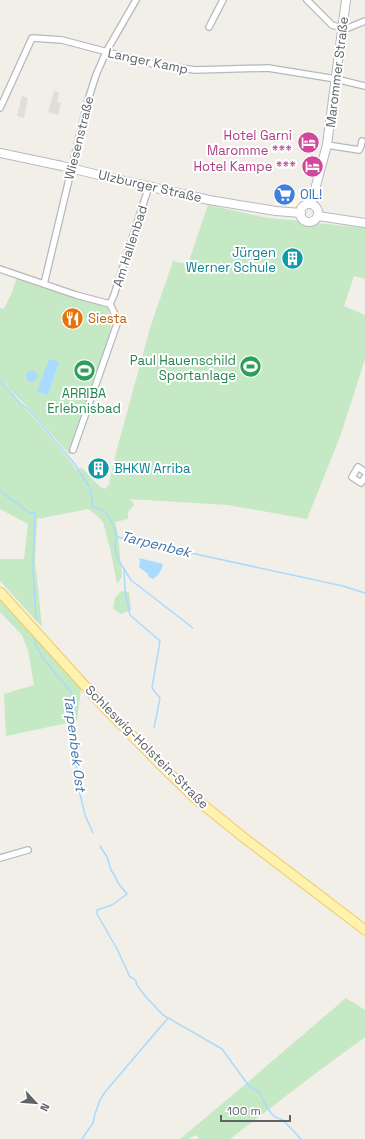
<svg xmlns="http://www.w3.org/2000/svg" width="365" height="1139" font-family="'Space Grotesk',sans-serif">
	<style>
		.commercial { fill: #fef7e0 }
		.industrial { fill: #e0deda }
		.green { fill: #c5e8c5 }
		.water { fill: #aadaff }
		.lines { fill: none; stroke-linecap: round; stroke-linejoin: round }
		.stream { stroke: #aadaff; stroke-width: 1.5 }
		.street-casing { stroke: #b5b8bc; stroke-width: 8 }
		.secondary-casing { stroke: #b6babf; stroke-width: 10 }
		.primary-casing { stroke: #f2c960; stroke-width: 11 }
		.street { stroke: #fff; stroke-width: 5.5 }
		.secondary { stroke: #fff; stroke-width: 8 }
		.primary { stroke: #fff2af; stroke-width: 9 }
		.labels { text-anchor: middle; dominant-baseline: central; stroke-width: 4; stroke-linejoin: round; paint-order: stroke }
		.street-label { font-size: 13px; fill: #5f6368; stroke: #fff }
		.hotel-label { font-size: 13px; fill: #b23c85; stroke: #fff; text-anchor: end }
		.shop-label { font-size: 13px; fill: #366cbe; stroke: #fff; text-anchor: start }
		.culture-label { font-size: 13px; fill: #0d838f; stroke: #fff; text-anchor: end }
		.food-label { font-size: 13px; fill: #c56008; stroke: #fff; text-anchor: start }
		.leisure-label { font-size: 13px; fill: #27864d; stroke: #fff; text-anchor: end }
		.water-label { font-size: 14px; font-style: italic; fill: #4174aa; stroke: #fff }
	</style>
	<rect width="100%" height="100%" fill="#f1efe8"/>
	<!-- commercial -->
	<path class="commercial" d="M278,187L309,192L306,201L299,206L292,207L275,205Z"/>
	<!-- industrial -->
	<g class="industrial">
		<path d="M54,91L59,92L57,102L61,103L58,115L48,112Z"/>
		<path d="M22,96L28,98L24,118L17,116Z"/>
	</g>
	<!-- green -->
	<g class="green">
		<path d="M208,205L268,218L302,221L310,225L317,223L365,228V279L354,276L344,306L365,315V359L341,434L307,519L228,505L129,499L133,502L134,505L128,512V519L115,522L118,535L122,576L117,584L111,553L103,522L96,515L88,509L37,519L35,560L42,627L0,581V559H24L28,524L0,509V381L24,406L25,409L29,412L73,464L76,470L82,468L99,486L105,489L109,484L117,449L150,328L173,261L188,264Z"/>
		<path d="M17,277L107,307L111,321V334L70,455L31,411L0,380V308L4,309L12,292Z"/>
		<path d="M121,591L129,592L131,610L121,614L113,609L115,598Z"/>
		<path d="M0,599L75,680L81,688L77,721L6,736L4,694L34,685L28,650L22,635L0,612Z"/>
		<path d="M346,998L365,1010V1037L312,1076L230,1139H198L199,1137L195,1135L189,1139H180L241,1088Z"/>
	</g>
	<!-- water -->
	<g class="water">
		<path d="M49,359L59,362L48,395L37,392Z"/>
		<path d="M31,370L36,372L38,376L36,380L32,382L28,381L26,377V374L28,371L31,372Z"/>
		<path d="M139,558L163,564C161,571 159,575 153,579L149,577L147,573L139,567L140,562Z"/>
	</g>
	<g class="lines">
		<!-- stream -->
		<g class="stream">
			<path d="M0,381L21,404L30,411L74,463L90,488L93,507C110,510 112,523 117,537L343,586L365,593"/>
			<path d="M0,491L30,513L35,512L33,569L36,619"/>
			<path d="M117,537L115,544L116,556L131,580L193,628"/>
			<path d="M124,568L125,590L130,615L160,641L152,688L160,698L154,728"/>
			<path d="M35,638V644L42,657L71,692L74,702V744L79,790L85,815L93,833"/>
			<path d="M100,846L107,857L111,870L116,878L118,883L127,894L112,905L97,910V914L117,949L130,977L133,978L136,981L137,985L146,997L163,1015L222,1049L249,1086L259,1092L265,1104L271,1113L275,1117L283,1120L301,1139"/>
			<path d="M82,1139L93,1123L95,1114L100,1100L105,1092L168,1018"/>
		</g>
		<defs>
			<g id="street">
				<path d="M307,0L332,25L342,28H348L365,21"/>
				<path d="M209,27L223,0"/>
				<path d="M0,108L32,38L62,40L153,64L195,70L268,68L336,79L365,86"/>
				<path d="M327,145L359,150L361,146L362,141"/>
				<path d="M0,269L76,295L110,304L114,295L149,186"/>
				<path d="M44,284L88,100L96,75L106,52L136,0"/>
				<path d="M73,450L118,321L110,304"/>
				<path d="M365,472L358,467L352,477L361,483L365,477"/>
				<path d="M0,858L28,850"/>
			</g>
			<g id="secondary">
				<path d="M0,153L62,166L107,177L209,200L276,211L301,213"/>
				<path d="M311,204L327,145L346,0"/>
				<circle cx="309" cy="213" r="9"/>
				<path d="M318,216L365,223"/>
			</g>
			<path id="primary" d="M0,592L105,708L159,763L196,799L243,837L365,930"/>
		</defs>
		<!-- street casing -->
		<use href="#street" class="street-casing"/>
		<!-- secondary casing -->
		<use href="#secondary" class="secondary-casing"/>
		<!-- primary casing -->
		<use href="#primary" class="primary-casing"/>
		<!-- street -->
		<use href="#street" class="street"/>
		<!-- secondary -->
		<use href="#secondary" class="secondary"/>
		<!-- primary -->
		<use href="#primary" class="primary"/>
	</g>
	<!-- icons -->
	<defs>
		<symbol id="hotel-disc" viewBox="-11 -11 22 22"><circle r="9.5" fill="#d1479c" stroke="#fff"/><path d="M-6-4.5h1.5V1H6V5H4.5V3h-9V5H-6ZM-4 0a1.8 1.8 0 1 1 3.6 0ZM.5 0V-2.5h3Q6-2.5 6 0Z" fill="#fff"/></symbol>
		<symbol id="supermarket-disc" viewBox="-11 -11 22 22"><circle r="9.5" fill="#3f7fe0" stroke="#fff"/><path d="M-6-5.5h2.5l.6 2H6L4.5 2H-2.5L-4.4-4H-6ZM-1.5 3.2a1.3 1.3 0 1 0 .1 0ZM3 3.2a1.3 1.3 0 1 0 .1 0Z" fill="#fff"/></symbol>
		<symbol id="building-disc" viewBox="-11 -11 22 22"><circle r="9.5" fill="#0f9aa8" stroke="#fff"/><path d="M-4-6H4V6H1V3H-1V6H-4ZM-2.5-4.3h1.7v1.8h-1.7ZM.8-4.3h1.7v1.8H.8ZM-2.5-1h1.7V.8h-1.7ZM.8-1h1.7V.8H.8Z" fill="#fff"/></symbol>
		<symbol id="restaurant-disc" viewBox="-11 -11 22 22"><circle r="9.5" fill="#e8710a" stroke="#fff"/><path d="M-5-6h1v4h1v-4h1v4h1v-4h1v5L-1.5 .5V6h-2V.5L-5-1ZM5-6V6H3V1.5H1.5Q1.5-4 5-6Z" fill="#fff"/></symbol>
		<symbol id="stadium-disc" viewBox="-11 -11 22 22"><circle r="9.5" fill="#2e9e5b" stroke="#fff"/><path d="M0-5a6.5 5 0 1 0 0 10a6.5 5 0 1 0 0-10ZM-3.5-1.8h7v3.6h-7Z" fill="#fff"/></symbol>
	</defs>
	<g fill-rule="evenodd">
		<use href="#hotel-disc" x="296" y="130" width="25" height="25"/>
		<use href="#hotel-disc" x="300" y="154" width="25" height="25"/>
		<use href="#supermarket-disc" x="272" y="182" width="25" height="25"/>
		<use href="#building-disc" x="280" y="246" width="25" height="25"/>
		<use href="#restaurant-disc" x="60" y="306" width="25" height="25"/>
		<use href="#stadium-disc" x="238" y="354" width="25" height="25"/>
		<use href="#stadium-disc" x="72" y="358" width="25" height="25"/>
		<use href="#building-disc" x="86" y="456" width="25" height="25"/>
	</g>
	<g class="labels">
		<!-- street labels -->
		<g class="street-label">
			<text transform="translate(148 61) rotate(12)">Langer Kamp</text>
			<text transform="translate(337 72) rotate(-83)">Marommer Straße</text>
			<text transform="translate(79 138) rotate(-76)">Wiesenstraße</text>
			<text transform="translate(150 186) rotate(13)">Ulzburger Straße</text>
			<text transform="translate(130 246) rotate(-72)">Am Hallenbad</text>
			<text transform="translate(147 747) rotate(45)">Schleswig-Holstein-Straße</text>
		</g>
		<!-- hotel labels -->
		<g class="hotel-label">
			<text x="292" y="135">Hotel Garni<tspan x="292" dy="15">Maromme ***</tspan></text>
			<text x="296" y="166">Hotel Kampe ***</text>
		</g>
		<!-- shop labels -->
		<g class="shop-label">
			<text x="300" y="194">OIL!</text>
		</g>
		<!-- culture labels -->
		<g class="culture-label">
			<text x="276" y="252">Jürgen<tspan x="276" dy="15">Werner Schule</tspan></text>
			<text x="114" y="468" text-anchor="start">BHKW Arriba</text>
		</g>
		<!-- food labels -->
		<g class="food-label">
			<text x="88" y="318">Siesta</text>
		</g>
		<!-- leisure labels -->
		<g class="leisure-label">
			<text x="236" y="360">Paul Hauenschild<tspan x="236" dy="15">Sportanlage</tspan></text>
			<text x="84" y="393" text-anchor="middle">ARRIBA<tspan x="84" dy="15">Erlebnisbad</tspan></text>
		</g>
		<!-- water labels -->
		<g class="water-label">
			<text transform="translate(156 544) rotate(14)">Tarpenbek</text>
			<text transform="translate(75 743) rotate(83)">Tarpenbek Ost</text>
		</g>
	</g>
	<!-- north arrow -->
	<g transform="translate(36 1103) rotate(116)" stroke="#ffffff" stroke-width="3" paint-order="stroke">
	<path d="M0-3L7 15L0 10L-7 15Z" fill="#5f6368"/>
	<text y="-6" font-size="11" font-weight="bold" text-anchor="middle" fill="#5f6368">N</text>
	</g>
	<!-- scale -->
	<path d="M221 1115v6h69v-6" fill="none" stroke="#5f6368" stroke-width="2"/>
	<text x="227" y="1115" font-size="12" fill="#5f6368" stroke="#ffffff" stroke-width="3" paint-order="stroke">100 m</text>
</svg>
